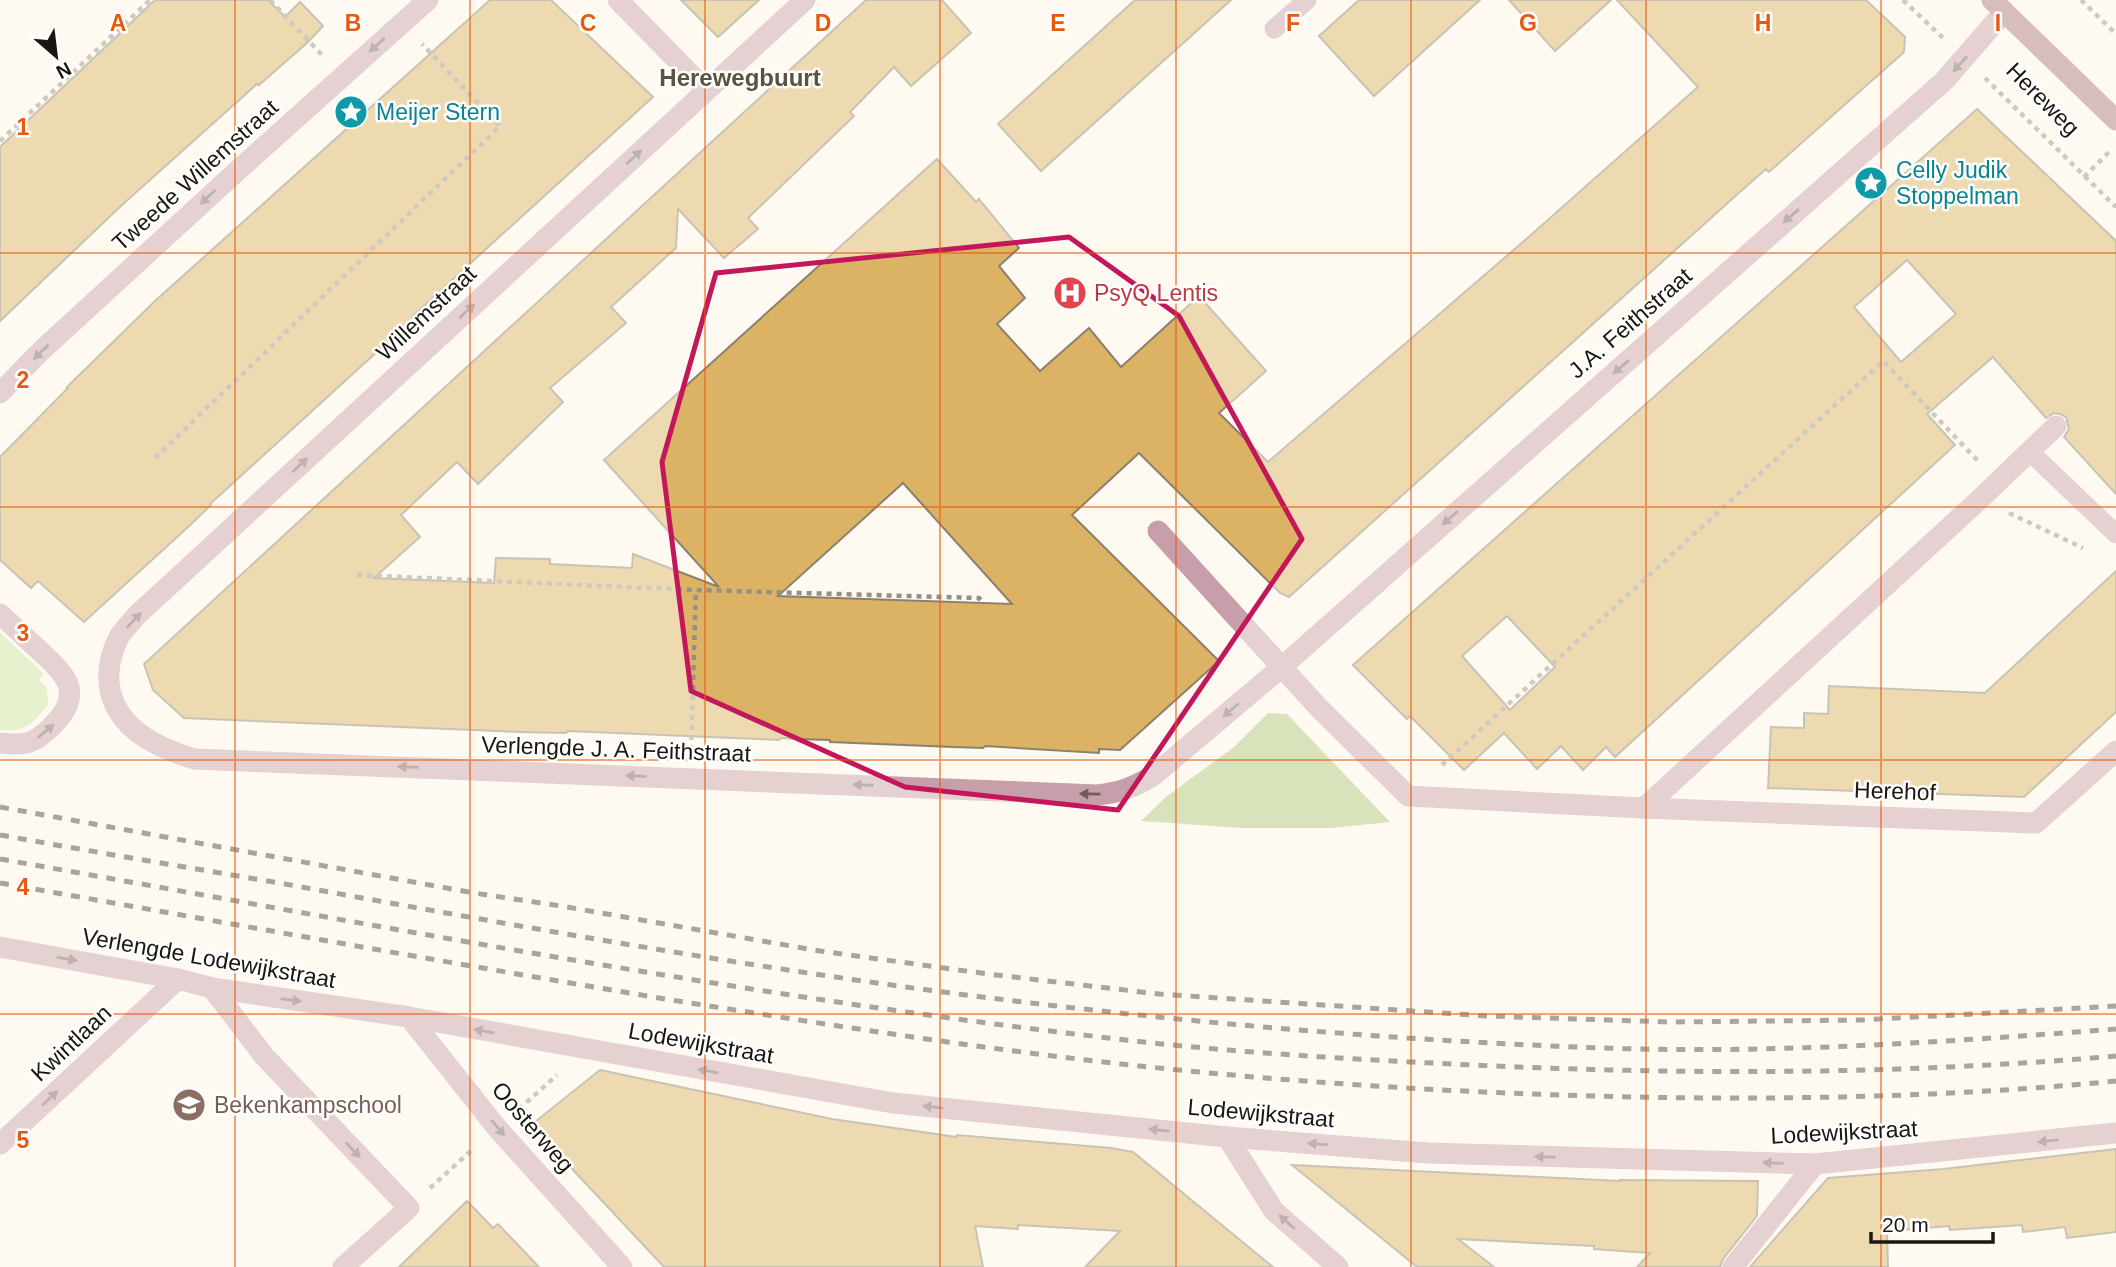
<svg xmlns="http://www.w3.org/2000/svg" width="2116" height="1267" font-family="Helvetica,sans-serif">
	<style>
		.green { fill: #cbe5a3 }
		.forest { fill: #abc87a }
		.building { fill: #dcb364; stroke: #8b816e; stroke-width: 2; fill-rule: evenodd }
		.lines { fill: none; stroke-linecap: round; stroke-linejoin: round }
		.path { stroke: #949088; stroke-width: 4.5; stroke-dasharray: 5 5; stroke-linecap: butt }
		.service { stroke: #c79faa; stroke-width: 19 }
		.minor { stroke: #c79faa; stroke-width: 21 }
		.secondary { stroke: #ac7383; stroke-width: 21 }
		.rail { stroke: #433e37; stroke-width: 5; stroke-dasharray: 9 9; stroke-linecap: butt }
		.oneway { fill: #715b5d }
		.marked { fill: none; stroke: #c2185b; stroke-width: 5; stroke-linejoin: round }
		.grid { fill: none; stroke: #e8590c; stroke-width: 2; stroke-opacity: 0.55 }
		.labels { text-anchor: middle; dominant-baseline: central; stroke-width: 5; stroke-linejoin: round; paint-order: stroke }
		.street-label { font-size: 23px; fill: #1b1710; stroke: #fff }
		.culture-label { font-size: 23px; fill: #0d838f; stroke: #fff; text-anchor: start }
		.health-label { font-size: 23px; fill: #be3a42; stroke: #fff; text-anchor: start }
		.education-label { font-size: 23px; fill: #785e54; stroke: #fff; text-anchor: start }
		.neighbourhood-label { font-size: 24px; font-weight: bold; fill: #5b5240; stroke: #fff }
		.grid-label { font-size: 23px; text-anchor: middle; font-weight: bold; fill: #e8590c; stroke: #fff; stroke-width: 5; stroke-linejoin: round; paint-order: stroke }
	</style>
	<rect width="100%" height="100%" fill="#fef9f1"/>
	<!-- green -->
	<path class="green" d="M0,632L44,674L39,680L47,688L48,705C32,723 26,733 0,730Z"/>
	<!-- forest -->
	<path class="forest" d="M1268,713L1287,714L1390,822L1331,828H1242L1141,821L1167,796L1234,747Z"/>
	<!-- building -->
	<g class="building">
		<path d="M155,0H268L285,17L300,2L323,26L308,42L259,85L257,84L122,205L0,321V147Z"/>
		<path d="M490,0H551L653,97L463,270L412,317L413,319L210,504L211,505L187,528L84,622L38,581L31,588L0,560V457L68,388L67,387L155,301Z"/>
		<path d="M681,0H759L718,37Z"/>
		<path d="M866,0H942L971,33L911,86L894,67L850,112L854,116L748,218L758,229L724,258L678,209L676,248L611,307L626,323L550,388L563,402L478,484L457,462L401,515L420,537L374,578L494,583L496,558L550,559V564L632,568L633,554L719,587L604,460L937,159L976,202L979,199L1019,248L999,266L1025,298L997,324L1040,371L1089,328L1121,367L1199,296L1266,371L1219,413L1268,462L1524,241L1698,87L1617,0H1866L1905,37L1904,52L1769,172L1766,169L1741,191L1289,597L1280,593L1139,453L1072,515L1219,661L1120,750L1099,749V753L985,746L983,748L953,747L830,742V740L796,739L781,738L779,740L568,731L566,733L519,732L184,718L153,690L144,664ZM903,483L1012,604L778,596Z"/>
		<path d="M1135,0H1231L1041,171L998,124Z"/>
		<path d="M1359,0H1480L1374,96L1319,36Z"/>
		<path d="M1509,0H1611L1555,51Z"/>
		<path d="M1977,109L2116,241V494L2064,437L2069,429L2066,417L2060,414L2054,413L2046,418L1993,357L1927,414L1955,445L1615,757L1606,747L1583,770L1561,746L1537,769L1504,733L1464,770L1410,716L1407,719L1353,665ZM1907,260L1956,314L1901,362L1854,307ZM1507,616L1555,667L1510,710L1462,656Z"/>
		<path d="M2116,571V712L2024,797L1768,788L1771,727L1804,728V713L1828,714L1829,686L1985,693Z"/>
		<path d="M600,1070L832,1119L957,1137V1135L1111,1148L1133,1152L1273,1267H1085L1120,1231L1018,1225V1229L975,1226L983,1267H664L531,1125Z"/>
		<path d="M2116,1149V1232L2067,1238L2065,1227L2023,1232L2022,1225L1950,1230L1949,1226L1887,1231L1888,1267H1750L1828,1178L1943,1169Z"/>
		<path d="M1292,1165L1620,1181V1180L1758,1181L1757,1216L1723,1259L1720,1267H1637L1650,1253L1594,1249V1246L1458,1239L1494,1267H1417Z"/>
		<path d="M467,1201L493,1228L498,1224L539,1267H399Z"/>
	</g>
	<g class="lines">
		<!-- path -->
		<g class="path">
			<path d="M270,0L322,55"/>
			<path d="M1903,0L1943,38"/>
			<path d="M2081,0L2116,34"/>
			<path d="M1985,78L2116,207"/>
			<path d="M0,141L150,0"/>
			<path d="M2084,177L2111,150"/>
			<path d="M155,458L500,126L422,44"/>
			<path d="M2009,513L2083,548"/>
			<path d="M357,575L696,590L979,598L984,604"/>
			<path d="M691,750L696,590"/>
			<path d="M1442,765L1883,361L1978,461"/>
			<path d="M519,1109L557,1075"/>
			<path d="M430,1188L473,1149"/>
		</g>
		<!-- service -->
		<g class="service">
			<path d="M1274,29L1307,0"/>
			<path d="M2029,451L2116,534"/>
		</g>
		<!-- minor -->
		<g class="minor">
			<path d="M618,0L706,90"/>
			<path d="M805,0L136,616C131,623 123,630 119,637C101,673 106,709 140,734C156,746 175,753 194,759L1097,795C1119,793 1135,787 1154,775L1283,666L1944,81L2004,12"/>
			<path d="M0,393L42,350L236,172L428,0"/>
			<path d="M1158,531L1319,708L1408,796L1644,808L1980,499L2056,426"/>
			<path d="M0,614C13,626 26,638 40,651C66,675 85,693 53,725C35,744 25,746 0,743"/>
			<path d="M1644,808L2036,823L2116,751"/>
			<path d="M0,947L178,979L212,988L409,1017L893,1103L1227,1137L1428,1153L1815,1164L2116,1133"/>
			<path d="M212,988L264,1056L409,1208L343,1267"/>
			<path d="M409,1017L497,1128L622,1267"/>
			<path d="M1227,1137L1274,1211L1338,1267"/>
			<path d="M0,1144L178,979"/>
			<path d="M1733,1267L1815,1164"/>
		</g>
		<!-- secondary -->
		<path class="secondary" d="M1992,0L2116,120"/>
		<!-- rail -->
		<g class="rail">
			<path d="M0,807L474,893L561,906L820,951L988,974L1159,994L1487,1016L1670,1022L1862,1020L2116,1006"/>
			<path d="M0,835C95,852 190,868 285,884C506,924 728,964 951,993C1167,1021 1384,1040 1602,1048C1774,1054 1945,1042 2116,1029"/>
			<path d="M0,859C366,923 731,994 1100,1037C1231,1053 1363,1060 1495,1066C1702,1075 1910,1074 2116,1056"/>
			<path d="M0,883C222,922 443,962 665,999C817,1023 969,1047 1121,1064C1267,1080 1413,1090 1559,1095C1745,1101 1931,1099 2116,1081"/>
		</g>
	</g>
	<!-- one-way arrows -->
	<defs><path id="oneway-solid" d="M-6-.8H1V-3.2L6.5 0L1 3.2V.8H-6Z" transform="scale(1.75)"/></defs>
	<g class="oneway">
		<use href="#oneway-solid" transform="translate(377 45) rotate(138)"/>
		<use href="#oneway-solid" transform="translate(1960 64) rotate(132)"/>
		<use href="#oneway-solid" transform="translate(634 157) rotate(-43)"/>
		<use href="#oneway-solid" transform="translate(208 197) rotate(137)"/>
		<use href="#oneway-solid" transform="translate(1791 216) rotate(139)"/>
		<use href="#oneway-solid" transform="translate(467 311) rotate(-43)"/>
		<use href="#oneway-solid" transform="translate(41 352) rotate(136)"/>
		<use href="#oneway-solid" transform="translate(1621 367) rotate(139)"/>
		<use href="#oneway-solid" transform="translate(300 465) rotate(-43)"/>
		<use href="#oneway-solid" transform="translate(1450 518) rotate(139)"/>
		<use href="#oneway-solid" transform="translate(134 620) rotate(-47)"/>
		<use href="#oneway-solid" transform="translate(1231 710) rotate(140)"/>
		<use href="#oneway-solid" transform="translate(46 731) rotate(-39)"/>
		<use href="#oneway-solid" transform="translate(408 767) rotate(-178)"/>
		<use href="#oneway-solid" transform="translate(636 776) rotate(-178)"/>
		<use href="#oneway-solid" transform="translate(863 785) rotate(-178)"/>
		<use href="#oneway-solid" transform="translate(1090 794) rotate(-179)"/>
		<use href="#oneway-solid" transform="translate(67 959) rotate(10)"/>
		<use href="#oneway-solid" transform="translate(291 1000) rotate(8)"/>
		<use href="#oneway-solid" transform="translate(484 1031) rotate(-170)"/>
		<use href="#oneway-solid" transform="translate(708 1071) rotate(-170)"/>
		<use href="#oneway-solid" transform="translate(50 1098) rotate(-43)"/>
		<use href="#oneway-solid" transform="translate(933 1107) rotate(-174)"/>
		<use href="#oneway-solid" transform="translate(498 1128) rotate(50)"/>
		<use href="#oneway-solid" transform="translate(1159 1130) rotate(-174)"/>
		<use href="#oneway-solid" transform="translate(2048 1141) rotate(174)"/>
		<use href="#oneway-solid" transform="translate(1318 1144) rotate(-175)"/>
		<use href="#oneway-solid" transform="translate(353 1150) rotate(46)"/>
		<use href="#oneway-solid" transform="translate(1545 1157) rotate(-178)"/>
		<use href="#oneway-solid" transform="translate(1773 1163) rotate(-178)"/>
		<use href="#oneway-solid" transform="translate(1287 1222) rotate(-139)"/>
	</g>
	<!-- marked area -->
	<path d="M0 0H2116V1267H0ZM1069,237L1179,316L1302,539L1118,810L905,787L691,691L662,462L716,273Z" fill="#fef9f1" fill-opacity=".55" fill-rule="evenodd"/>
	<path class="marked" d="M1069,237L1179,316L1302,539L1118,810L905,787L691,691L662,462L716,273Z"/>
	<!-- grid -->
	<path class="grid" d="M235,0V1267M470,0V1267M705,0V1267M940,0V1267M1176,0V1267M1411,0V1267M1646,0V1267M1881,0V1267M0,253H2116M0,507H2116M0,760H2116M0,1014H2116"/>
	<!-- icons -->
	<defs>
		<symbol id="sight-disc" viewBox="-11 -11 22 22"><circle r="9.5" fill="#0f9aa8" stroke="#fff"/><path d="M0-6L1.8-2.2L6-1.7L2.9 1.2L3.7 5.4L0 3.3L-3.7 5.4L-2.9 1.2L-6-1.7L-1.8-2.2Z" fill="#fff"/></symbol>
		<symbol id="hospital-disc" viewBox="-11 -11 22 22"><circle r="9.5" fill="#e0444e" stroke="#fff"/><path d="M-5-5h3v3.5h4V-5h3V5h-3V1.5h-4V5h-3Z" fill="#fff"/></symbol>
		<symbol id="school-disc" viewBox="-11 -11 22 22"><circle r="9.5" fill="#8d6e63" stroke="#fff"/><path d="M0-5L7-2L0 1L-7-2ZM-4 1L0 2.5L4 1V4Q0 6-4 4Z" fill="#fff"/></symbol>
	</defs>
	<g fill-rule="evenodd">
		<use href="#sight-disc" x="332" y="93" width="38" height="38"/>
		<use href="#sight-disc" x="1852" y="164" width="38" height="38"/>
		<use href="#hospital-disc" x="1051" y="274" width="38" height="38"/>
		<use href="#school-disc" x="170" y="1086" width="38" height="38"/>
	</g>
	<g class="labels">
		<!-- street labels -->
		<g class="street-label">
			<text transform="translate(2043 99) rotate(45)">Hereweg</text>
			<text transform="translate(195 175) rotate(-42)">Tweede Willemstraat</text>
			<text transform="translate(426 313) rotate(-43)">Willemstraat</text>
			<text transform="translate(1630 323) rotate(-41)">J.A. Feithstraat</text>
			<text transform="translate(616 749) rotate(2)">Verlengde J. A. Feithstraat</text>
			<text transform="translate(1895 791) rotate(2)">Herehof</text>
			<text transform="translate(209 958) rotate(10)">Verlengde Lodewijkstraat</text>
			<text transform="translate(71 1043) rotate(-43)">Kwintlaan</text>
			<text transform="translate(701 1043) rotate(10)">Lodewijkstraat</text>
			<text transform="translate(1261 1113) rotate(5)">Lodewijkstraat</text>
			<text transform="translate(533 1127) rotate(49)">Oosterweg</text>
			<text transform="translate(1844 1132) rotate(-3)">Lodewijkstraat</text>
		</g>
		<!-- culture labels -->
		<g class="culture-label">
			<text x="376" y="112">Meijer Stern</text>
			<text x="1896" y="170">Celly Judik<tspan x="1896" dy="26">Stoppelman</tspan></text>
		</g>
		<!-- health labels -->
		<g class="health-label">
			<text x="1094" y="293">PsyQ Lentis</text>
		</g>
		<!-- education labels -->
		<g class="education-label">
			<text x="214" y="1105">Bekenkampschool</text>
		</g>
		<!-- neighbourhood labels -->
		<g class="neighbourhood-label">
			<text x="740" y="77">Herewegbuurt</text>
		</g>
	</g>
	<g class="grid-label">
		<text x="118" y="31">A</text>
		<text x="353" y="31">B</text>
		<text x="588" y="31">C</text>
		<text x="823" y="31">D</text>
		<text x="1058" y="31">E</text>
		<text x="1293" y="31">F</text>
		<text x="1528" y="31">G</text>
		<text x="1763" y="31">H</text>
		<text x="1998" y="31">I</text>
		<text x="23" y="135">1</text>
		<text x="23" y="388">2</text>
		<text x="23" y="641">3</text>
		<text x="23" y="895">4</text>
		<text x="23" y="1148">5</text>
	</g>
	<!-- north arrow -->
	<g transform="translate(56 56) rotate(152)" stroke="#ffffff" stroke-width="5" paint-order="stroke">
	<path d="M0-5L12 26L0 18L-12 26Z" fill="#1b1710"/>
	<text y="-10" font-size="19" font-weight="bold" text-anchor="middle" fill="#1b1710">N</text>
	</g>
	<!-- scale -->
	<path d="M1871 1232v10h122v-10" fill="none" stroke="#1b1710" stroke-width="3.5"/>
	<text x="1882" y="1232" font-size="21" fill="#1b1710" stroke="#ffffff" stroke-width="5" paint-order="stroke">20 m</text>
</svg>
